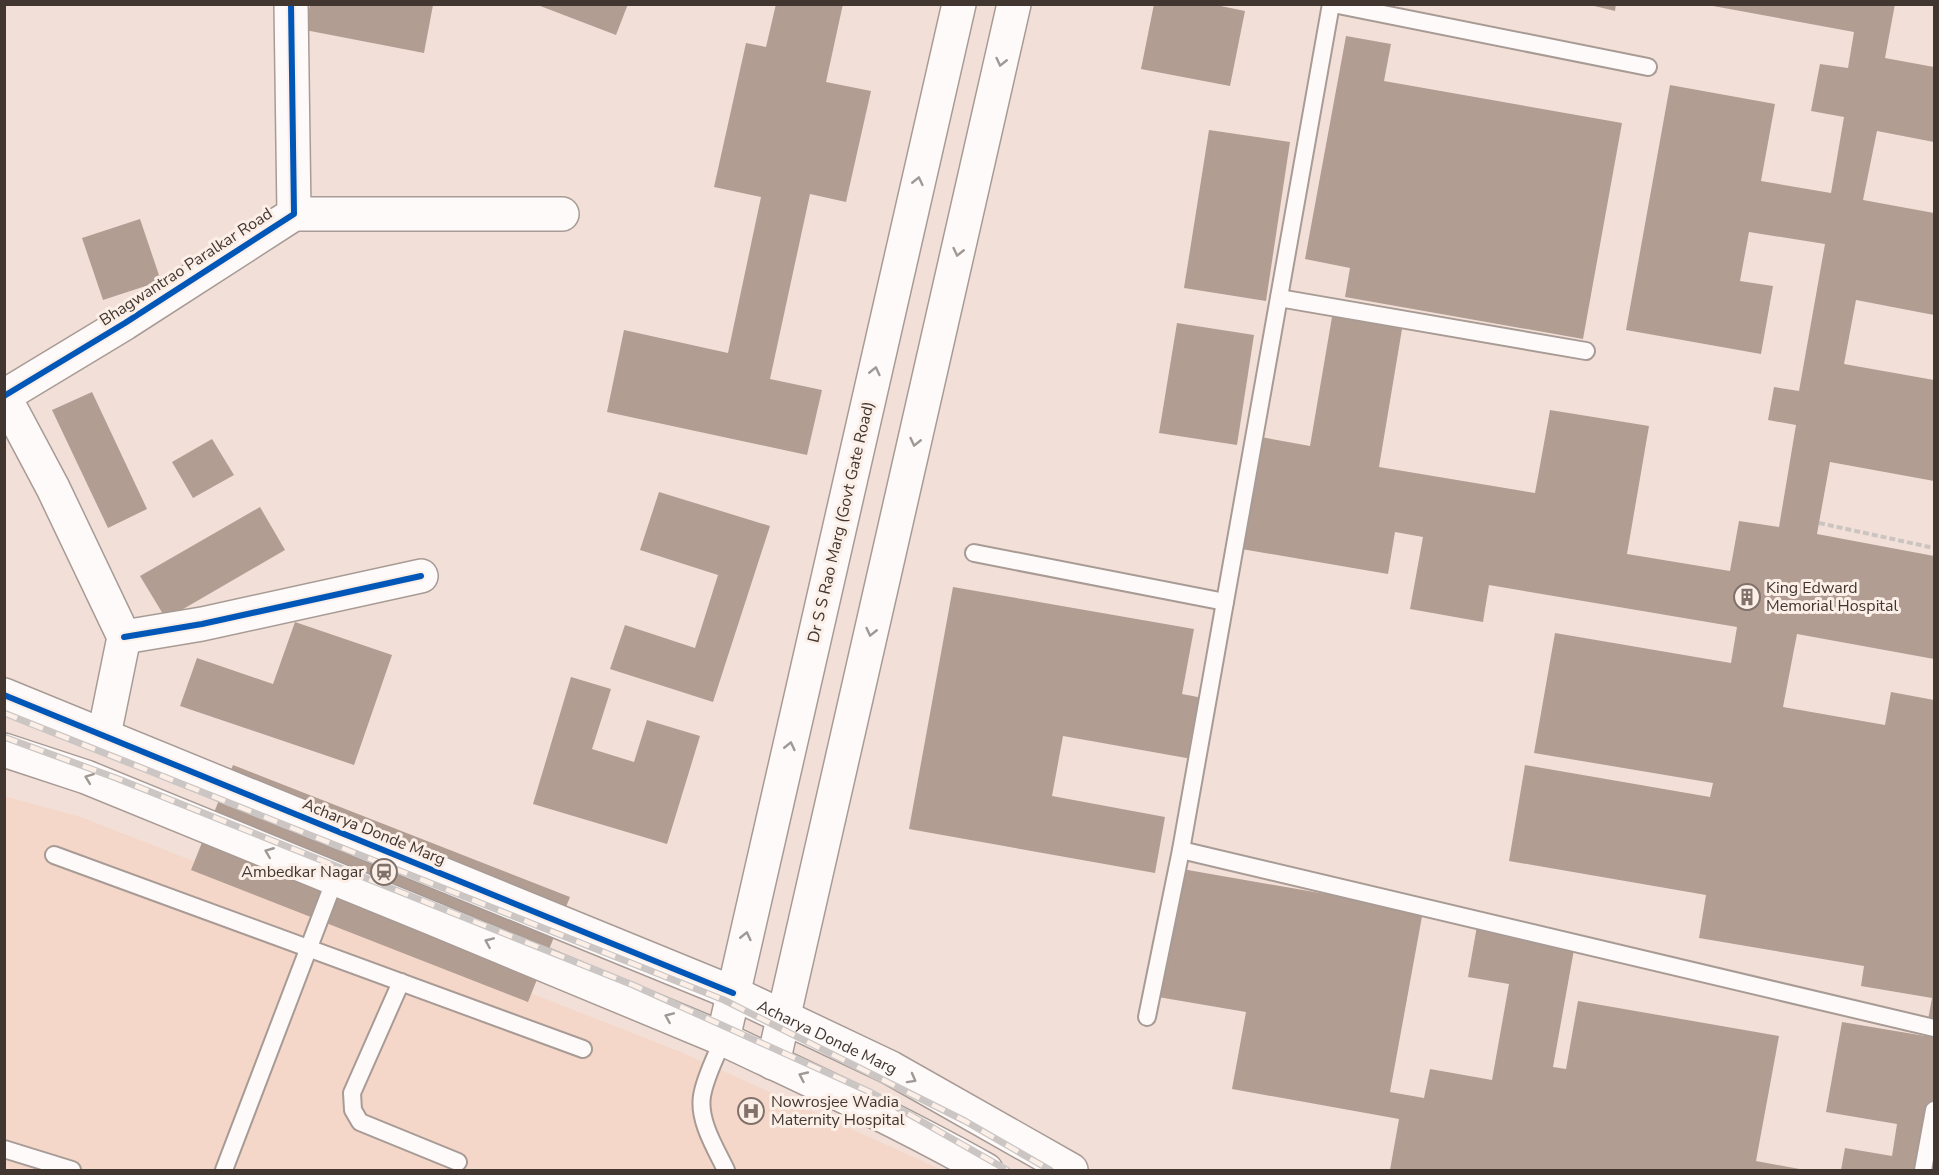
<svg xmlns="http://www.w3.org/2000/svg" width="1939" height="1175" font-family="'Nunito Sans',sans-serif">
	<style>
		.built { fill: #f4d7c9 }
		.building { fill: #b19d92 }
		.lines { fill: none; stroke-linecap: round; stroke-linejoin: round }
		.service-casing { stroke: #a89b95; stroke-width: 20 }
		.minor-casing { stroke: #a89b95; stroke-width: 36 }
		.tertiary-casing { stroke: #a89b95; stroke-width: 36 }
		.secondary-casing { stroke: #a89b95; stroke-width: 36 }
		.path { stroke: #cbc4c1; stroke-width: 4; stroke-dasharray: 6 3; stroke-linecap: butt }
		.service { stroke: #fdfaf9; stroke-width: 16 }
		.minor { stroke: #fdfaf9; stroke-width: 33 }
		.tertiary { stroke: #fdfaf9; stroke-width: 33 }
		.secondary { stroke: #fdfaf9; stroke-width: 33 }
		.rail-casing { stroke: #cbc6c4; stroke-width: 7 }
		.rail { stroke: #fbefe8; stroke-width: 4.5; stroke-dasharray: 14; stroke-linecap: butt }
		.cycleway-casing { stroke: #fbefe8; stroke-width: 10 }
		.cycleway { stroke: #0057b8; stroke-width: 6 }
		.oneway { stroke: #a09894 }
		.labels { text-anchor: middle; dominant-baseline: central; stroke-width: 6; stroke-linejoin: round; paint-order: stroke }
		.street-label { font-size: 16px; fill: #423630; stroke: #fbefe8 }
		.poi-label { font-size: 16px; fill: #423630; stroke: #fbefe8; text-anchor: start }
	</style>
	<rect width="100%" height="100%" fill="#f2e0d8"/>
	<!-- built -->
	<path class="built" d="M4,796L81,817L681,1052L942,1170H5Z"/>
	<!-- building -->
	<g class="building">
		<path d="M310,4L433,5L424,53L305,30Z"/>
		<path d="M535,4H628L616,35Z"/>
		<path d="M776,4H843L826,82L871,91L846,202L810,194L770,379L822,390L807,455L607,412L624,330L728,353L761,197L714,187L746,43L766,47Z"/>
		<path d="M1154,4H1211L1245,11L1230,86L1141,69Z"/>
		<path d="M1586,4H1616L1615,11Z"/>
		<path d="M1702,4H1895L1885,58L1934,67V142L1877,131L1863,200L1934,213V315L1856,300L1844,364L1934,380V481L1830,462L1817,534L1934,556V659L1797,634L1783,707L1885,725L1891,692L1934,700V1170H1841L1845,1148L1892,1156L1897,1124L1826,1112L1842,1022L1925,1036L1932,998L1861,986L1864,966L1699,938L1706,895L1509,861L1525,765L1710,797L1713,783L1534,753L1555,633L1731,663L1737,627L1489,585L1483,622L1410,609L1423,537L1395,532L1388,574L1230,547L1250,435L1310,446L1334,305L1404,317L1379,467L1535,493L1550,410L1649,426L1627,554L1730,571L1739,521L1779,527L1796,425L1768,420L1774,387L1799,391L1825,244L1749,232L1740,281L1773,286L1761,354L1626,330L1670,85L1775,104L1761,181L1831,193L1844,117L1811,111L1820,64L1848,68L1854,32Z"/>
		<path d="M1346,36L1391,44L1384,81L1622,123L1583,339L1345,297L1350,268L1305,259Z"/>
		<path d="M1209,130L1290,142L1266,301L1184,288Z"/>
		<path d="M140,219L161,281L103,300L82,238Z"/>
		<path d="M1177,323L1254,335L1237,445L1159,433Z"/>
		<path d="M92,392L147,509L108,528L52,410Z"/>
		<path d="M212,439L234,475L193,498L172,462Z"/>
		<path d="M659,492L770,526L713,702L610,669L625,625L695,648L718,575L640,550Z"/>
		<path d="M260,507L285,550L166,619L140,576Z"/>
		<path d="M953,587L1194,629L1182,694L1203,698L1192,759L1063,736L1052,796L1165,817L1155,873L909,829Z"/>
		<path d="M295,622L392,655L354,765L180,706L197,658L273,684Z"/>
		<path d="M571,677L611,689L592,749L634,762L647,720L700,736L667,844L533,804Z"/>
		<path d="M233,765L570,897L528,1002L191,870Z"/>
		<path d="M1182,869L1423,911L1390,1092L1424,1098L1430,1069L1492,1080L1509,984L1468,977L1477,926L1575,944L1553,1067L1566,1069L1578,1001L1779,1036L1756,1161L1805,1170H1390L1399,1119L1232,1089L1246,1012L1158,997Z"/>
	</g>
	<g class="lines">
		<defs>
			<g id="service">
				<path d="M1333,4L1648,67"/>
				<path d="M1279,298L1586,351"/>
				<path d="M974,553L1225,602"/>
				<path d="M1181,850L1934,1028"/>
				<path d="M54,855L583,1049"/>
				<path d="M401,982L352,1093L353,1110L360,1122L458,1162"/>
				<path d="M1147,1017L1181,850L1331,4"/>
				<path d="M723,1039C716,1057 705,1077 702,1096C698,1121 716,1149 726,1170"/>
				<path d="M4,1149L72,1170"/>
				<path d="M224,1170L335,879"/>
				<path d="M1923,1170L1934,1110"/>
			</g>
			<g id="minor">
				<path d="M294,214H562"/>
				<path d="M4,396L125,323L294,214L291,4"/>
				<path d="M4,396L53,488L124,637L104,735"/>
				<path d="M124,637L202,624L421,576"/>
			</g>
			<g id="tertiary">
				<path d="M4,695L733,993"/>
				<path d="M4,750L86,777L429,917L723,1039"/>
			</g>
			<g id="secondary">
				<path d="M959,4L723,1039C812,1081 901,1122 986,1170"/>
				<path id="s1" d="M733,993L891,1068L1071,1170"/>
				<path d="M773,1063L1014,4"/>
			</g>
		</defs>
		<!-- service casing -->
		<use href="#service" class="service-casing"/>
		<!-- minor casing -->
		<use href="#minor" class="minor-casing"/>
		<!-- tertiary casing -->
		<use href="#tertiary" class="tertiary-casing"/>
		<!-- secondary casing -->
		<use href="#secondary" class="secondary-casing"/>
		<!-- path -->
		<path class="path" d="M1819,523L1934,548"/>
		<!-- service -->
		<use href="#service" class="service"/>
		<!-- minor -->
		<use href="#minor" class="minor"/>
		<!-- tertiary -->
		<use href="#tertiary" class="tertiary"/>
		<!-- secondary -->
		<use href="#secondary" class="secondary"/>
		<defs>
			<g id="rail">
				<path d="M4,713L724,1000L965,1121L1050,1170"/>
				<path d="M4,737L116,778L633,985L870,1092L1007,1170"/>
			</g>
		</defs>
		<!-- rail casing -->
		<use href="#rail" class="rail-casing"/>
		<!-- rail -->
		<use href="#rail" class="rail"/>
		<defs>
			<g id="cycleway">
				<path d="M4,396L125,323L294,214L291,4"/>
				<path d="M124,637L202,624L421,576"/>
				<path d="M4,695L733,993"/>
			</g>
		</defs>
		<!-- cycleway casing -->
		<use href="#cycleway" class="cycleway-casing"/>
		<!-- cycleway -->
		<use href="#cycleway" class="cycleway"/>
	</g>
	<!-- one-way arrows -->
	<defs><path id="oneway-chevron" d="M-2-3.5L2.5 0L-2 3.5" fill="none" stroke-width="1.6" stroke-linecap="round" stroke-linejoin="round" transform="scale(1.5)"/></defs>
	<g class="oneway">
		<use href="#oneway-chevron" transform="translate(1001 62) rotate(103)"/>
		<use href="#oneway-chevron" transform="translate(918 181) rotate(-77)"/>
		<use href="#oneway-chevron" transform="translate(958 252) rotate(103)"/>
		<use href="#oneway-chevron" transform="translate(875 371) rotate(-77)"/>
		<use href="#oneway-chevron" transform="translate(915 442) rotate(103)"/>
		<use href="#oneway-chevron" transform="translate(871 632) rotate(103)"/>
		<use href="#oneway-chevron" transform="translate(790 746) rotate(-77)"/>
		<use href="#oneway-chevron" transform="translate(89 778) rotate(-159)"/>
		<use href="#oneway-chevron" transform="translate(269 852) rotate(-158)"/>
		<use href="#oneway-chevron" transform="translate(746 936) rotate(-77)"/>
		<use href="#oneway-chevron" transform="translate(489 942) rotate(-157)"/>
		<use href="#oneway-chevron" transform="translate(669 1017) rotate(-157)"/>
		<use href="#oneway-chevron" transform="translate(803 1076) rotate(-155)"/>
		<use href="#oneway-chevron" transform="translate(912 1079) rotate(29)"/>
	</g>
	<!-- icons -->
	<defs>
		<symbol id="building-ring" viewBox="-11 -11 22 22"><circle r="9.5" fill="#fbefe8" stroke="#80726b" stroke-width="1.5"/><path d="M-4-6H4V6H1V3H-1V6H-4ZM-2.5-4.3h1.7v1.8h-1.7ZM.8-4.3h1.7v1.8H.8ZM-2.5-1h1.7V.8h-1.7ZM.8-1h1.7V.8H.8Z" fill="#80726b"/></symbol>
		<symbol id="station-ring" viewBox="-11 -11 22 22"><circle r="9.5" fill="#fbefe8" stroke="#80726b" stroke-width="1.5"/><path d="M-3-6H3Q5-6 5-4V2Q5 4 3 4L4.5 6H3L1.5 4h-3L-3 6H-4.5L-3 4Q-5 4-5 2V-4Q-5-6-3-6ZM-3.5-4v3h7v-3ZM-3.5 1v1.5H-2V1ZM2 1v1.5H3.5V1Z" fill="#80726b"/></symbol>
		<symbol id="hospital-ring" viewBox="-11 -11 22 22"><circle r="9.5" fill="#fbefe8" stroke="#80726b" stroke-width="1.5"/><path d="M-5-5h3v3.5h4V-5h3V5h-3V1.5h-4V5h-3Z" fill="#80726b"/></symbol>
	</defs>
	<g fill-rule="evenodd">
		<use href="#building-ring" x="1732" y="582" width="30" height="30"/>
		<use href="#station-ring" x="369" y="857" width="30" height="30"/>
		<use href="#hospital-ring" x="736" y="1096" width="30" height="30"/>
	</g>
	<g class="labels">
		<!-- street labels -->
		<g class="street-label">
			<text transform="translate(186 267) rotate(-33)">Bhagwantrao Paralkar Road</text>
			<text transform="translate(841 522) rotate(-77)">Dr S S Rao Marg (Govt Gate Road)</text>
			<text transform="translate(374 832) rotate(22)">Acharya Donde Marg</text>
			<text stroke="none"><textPath href="#s1" startOffset="104">Acharya Donde Marg</textPath></text>
		</g>
		<!-- poi labels -->
		<g class="poi-label">
			<text x="1766" y="588">King Edward<tspan x="1766" dy="18">Memorial Hospital</tspan></text>
			<text x="364" y="872" text-anchor="end">Ambedkar Nagar</text>
			<text x="771" y="1102">Nowrosjee Wadia<tspan x="771" dy="18">Maternity Hospital</tspan></text>
		</g>
	</g>
	<!-- border -->
	<rect width="1939" height="1175" fill="none" stroke="#423630" stroke-width="12"/>
</svg>
